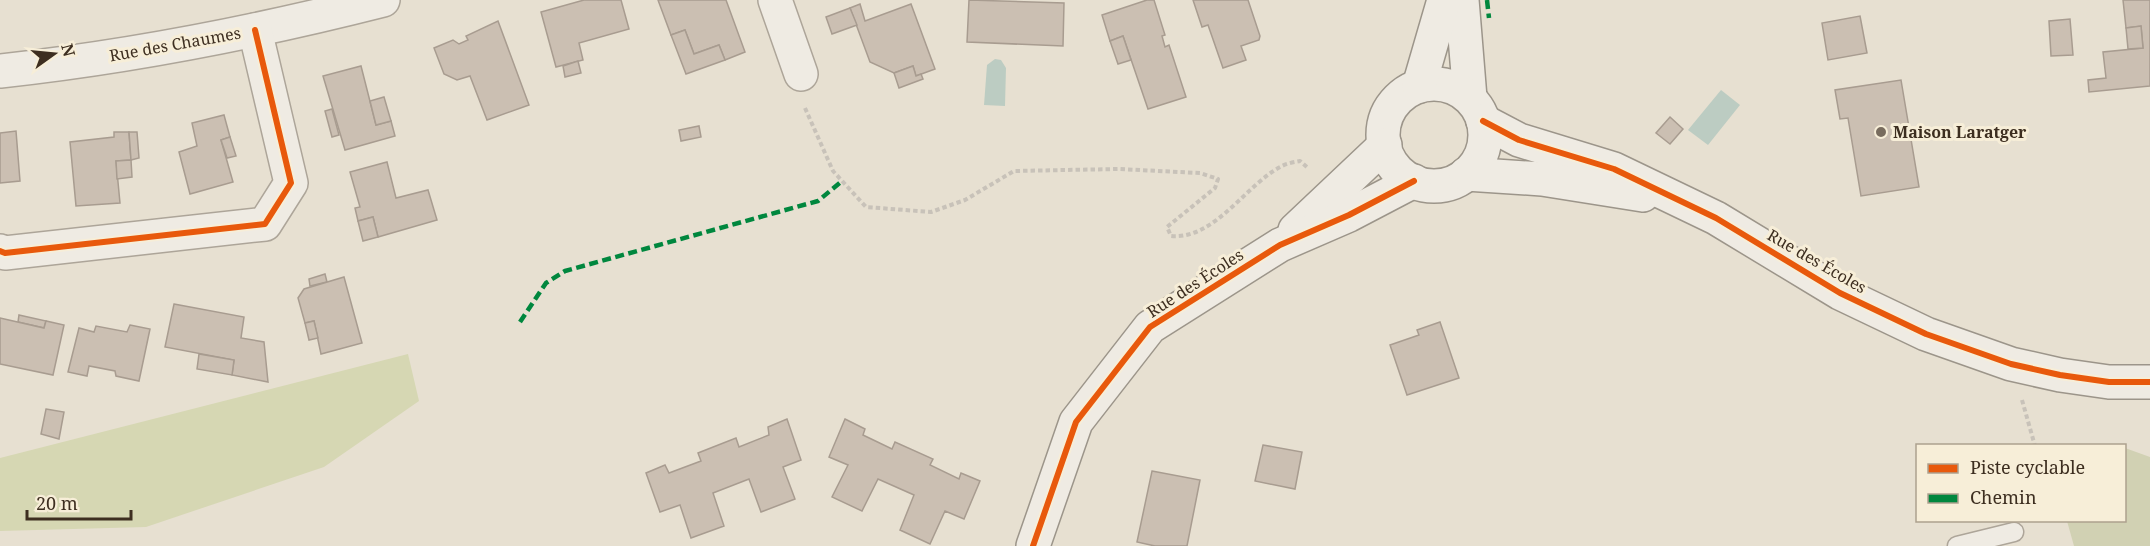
<svg xmlns="http://www.w3.org/2000/svg" width="2150" height="546" font-family="'Noto Serif',serif">
	<style>
		.green { fill: #d6d7b3 }
		.cemetery { fill: #d1d1b3 }
		.water { fill: #bcccc2 }
		.building { fill: #cbbfb2; stroke: #a89c90; stroke-width: 1.5 }
		.lines { fill: none; stroke-linecap: round; stroke-linejoin: round }
		.lane-casing { stroke: #ada599; stroke-width: 21 }
		.street-casing { stroke: #ada599; stroke-width: 36 }
		.secondary-casing { stroke: #9c958a; stroke-width: 36 }
		.path { stroke: #c8c2b9; stroke-width: 4; stroke-dasharray: 4.5 3; stroke-linecap: butt }
		.lane { stroke: #efebe3; stroke-width: 18 }
		.street { stroke: #efebe3; stroke-width: 33 }
		.secondary { stroke: #efebe3; stroke-width: 33 }
		.quiet { stroke: #00873e; stroke-width: 4.5; stroke-dasharray: 9 4.5; stroke-linecap: butt }
		.cycleway-casing { stroke: #f7eed8; stroke-width: 10 }
		.cycleway { stroke: #e8590c; stroke-width: 6 }
		.poi-dot { fill: #786c5e; stroke: #f7eed8; stroke-width: 2 }
		.labels { text-anchor: middle; dominant-baseline: central; stroke-width: 6; stroke-linejoin: round; paint-order: stroke }
		.street-label { font-size: 16px; fill: #3d2e20; stroke: #f7eed8 }
		.poi-label { font-size: 16px; font-weight: bold; fill: #3d2e20; stroke: #f7eed8; text-anchor: start }
	</style>
	<rect width="100%" height="100%" fill="#e7e0d1"/>
	<!-- green -->
	<path class="green" d="M408,354L419,401L324,467L146,527L0,531V458Z"/>
	<!-- cemetery -->
	<path class="cemetery" d="M2125,448L2150,457V546H2074L2067,521L2124,520Z"/>
	<!-- water -->
	<g class="water">
		<path d="M995,59L1001,60L1006,68L1005,106L984,105L987,65Z"/>
		<path d="M1721,90L1740,105L1708,145L1688,130Z"/>
	</g>
	<!-- building -->
	<g class="building">
		<path d="M584,0H621L629,29L579,43L583,60L556,67L541,12Z"/>
		<path d="M658,0H726L745,52L725,60L719,45L694,54L685,30L671,35Z"/>
		<path d="M969,0L1064,3L1063,46L967,42Z"/>
		<path d="M1147,0H1154L1165,35L1162,36L1165,47L1169,45L1186,97L1148,109L1123,36L1110,41L1102,15Z"/>
		<path d="M1193,0H1248L1260,36L1259,40L1241,46L1246,60L1223,68L1208,25L1202,27Z"/>
		<path d="M2123,0H2150V86L2089,92L2088,80L2106,78L2103,52L2143,48L2141,26L2126,28Z"/>
		<path d="M860,4L865,21L911,4L935,69L916,76L913,66L894,73L870,62L850,8Z"/>
		<path d="M850,8L857,25L832,34L826,17Z"/>
		<path d="M1860,16L1867,53L1828,60L1822,23Z"/>
		<path d="M2070,19L2073,55L2051,56L2049,21Z"/>
		<path d="M498,21L529,105L487,120L470,76L457,80L444,74L434,48L453,40L459,44L468,40L466,36Z"/>
		<path d="M2141,26L2143,48L2128,49L2126,28Z"/>
		<path d="M685,30L694,54L719,45L725,60L686,74L671,35Z"/>
		<path d="M1123,36L1131,60L1118,64L1110,41Z"/>
		<path d="M578,61L581,73L565,77L563,66Z"/>
		<path d="M361,66L376,125L391,121L395,136L345,150L323,76Z"/>
		<path d="M913,66L916,76L921,74L923,79L899,88L894,73Z"/>
		<path d="M1901,80L1919,187L1861,196L1848,118L1840,119L1835,90Z"/>
		<path d="M384,97L391,121L376,125L370,101Z"/>
		<path d="M332,109L339,135L332,137L325,111Z"/>
		<path d="M224,115L230,137L221,140L233,182L190,194L179,152L197,146L192,123Z"/>
		<path d="M1670,117L1683,129L1670,144L1656,133Z"/>
		<path d="M699,126L701,137L681,141L679,130Z"/>
		<path d="M16,131L20,181L0,183V133Z"/>
		<path d="M114,132H129L131,160L116,161L120,203L76,206L70,142L114,137Z"/>
		<path d="M129,132H137L139,158L131,160Z"/>
		<path d="M230,137L236,156L227,158L221,140Z"/>
		<path d="M131,160L132,177L117,179L116,161Z"/>
		<path d="M387,162L396,198L428,190L437,220L378,237L373,217L358,221L355,208L360,207L350,172Z"/>
		<path d="M373,217L378,237L363,241L358,221Z"/>
		<path d="M325,274L327,282L310,286L309,279Z"/>
		<path d="M344,277L362,343L321,354L314,321L305,323L298,298L304,289Z"/>
		<path d="M174,304L244,317L241,338L264,342L268,382L232,375L234,360L165,347Z"/>
		<path d="M19,315L46,321L44,328L18,322Z"/>
		<path d="M0,318L44,328L46,321L64,325L53,375L0,364Z"/>
		<path d="M314,321L318,338L309,340L305,323Z"/>
		<path d="M1440,322L1459,378L1407,395L1390,345L1419,335L1417,330Z"/>
		<path d="M130,325L150,329L139,381L116,376L115,371L89,366L87,376L68,372L79,328L94,332L96,326L127,332Z"/>
		<path d="M199,354L234,360L232,375L197,369Z"/>
		<path d="M46,409L64,412L59,439L41,434Z"/>
		<path d="M787,419L801,460L783,467L795,499L761,512L749,479L713,493L724,526L691,538L680,505L660,512L646,473L665,465L669,473L701,461L698,453L736,438L739,447L769,435L768,427Z"/>
		<path d="M845,419L865,429L863,435L892,449L895,442L933,459L930,465L959,479L961,473L980,481L964,519L945,511L930,544L900,530L914,495L878,479L862,511L832,497L848,465L829,457Z"/>
		<path d="M1263,445L1302,452L1295,489L1255,481Z"/>
		<path d="M1152,471L1200,480L1187,546H1155L1137,542Z"/>
	</g>
	<g class="lines">
		<defs>
			<path id="lane" d="M1957,546L2014,532"/>
			<g id="street">
				<path d="M775,0L801,74"/>
				<path d="M0,71C129,57 257,32 383,0"/>
				<path d="M0,251L5,253L265,224L291,183L255,30"/>
			</g>
			<g id="secondary">
				<path d="M1462,0L1470,98"/>
				<circle cx="1434" cy="135" r="51"/>
				<path d="M1419,86L1444,0"/>
				<path d="M1483,121L1519,140L1614,169L1716,218L1840,293L1926,334L2011,364L2060,375L2109,382H2150"/>
				<path d="M1466,174L1542,179L1643,195"/>
				<path d="M1295,230L1385,145"/>
				<path d="M1033,546L1076,422L1150,327L1280,245L1349,215L1414,181"/>
			</g>
		</defs>
		<!-- lane casing -->
		<use href="#lane" class="lane-casing"/>
		<!-- street casing -->
		<use href="#street" class="street-casing"/>
		<!-- secondary casing -->
		<use href="#secondary" class="secondary-casing"/>
		<!-- path -->
		<g class="path">
			<path d="M805,108L833,171L866,207L931,212L965,200L1014,171L1118,169L1200,173L1218,179L1215,188L1167,227L1171,236C1215,240 1246,184 1282,166C1288,163 1295,162 1300,161L1309,169"/>
			<path d="M2022,400L2035,446"/>
		</g>
		<!-- lane -->
		<use href="#lane" class="lane"/>
		<!-- street -->
		<use href="#street" class="street"/>
		<!-- secondary -->
		<use href="#secondary" class="secondary"/>
		<!-- quiet -->
		<g class="quiet">
			<path d="M1487,0L1489,18"/>
			<path d="M520,322L546,283L565,271L818,201L842,181"/>
		</g>
		<defs>
			<g id="cycleway">
				<path d="M1483,121L1519,140L1614,169L1716,218L1840,293L1926,334L2011,364L2060,375L2109,382H2150"/>
				<path d="M0,251L5,253L265,224L291,183L255,30"/>
				<path d="M1033,546L1076,422L1150,327L1280,245L1349,215L1414,181"/>
			</g>
		</defs>
		<!-- cycleway casing -->
		<use href="#cycleway" class="cycleway-casing"/>
		<!-- cycleway -->
		<use href="#cycleway" class="cycleway"/>
	</g>
	<!-- markers -->
	<circle class="poi-dot" cx="1881" cy="132" r="6"/>
	<g class="labels">
		<!-- street labels -->
		<g class="street-label">
			<text transform="translate(175 44) rotate(-10)">Rue des Chaumes</text>
			<text transform="translate(1817 261) rotate(30)">Rue des Écoles</text>
			<text transform="translate(1195 283) rotate(-33)">Rue des Écoles</text>
		</g>
		<!-- poi labels -->
		<g class="poi-label">
			<text x="1893" y="132">Maison Laratger</text>
		</g>
	</g>
	<!-- legend -->
	<rect x="1916" y="444" width="210" height="78" fill="#f7eed8" stroke="#ada18e" stroke-width="1.5"/>
	<rect x="1928" y="464" width="30" height="9" fill="#e8590c" stroke="#ada18e" stroke-width="1.5"/>
	<text x="1970" y="474" font-size="18" fill="#3d2e20">Piste cyclable</text>
	<rect x="1928" y="494" width="30" height="9" fill="#00873e" stroke="#ada18e" stroke-width="1.5"/>
	<text x="1970" y="504" font-size="18" fill="#3d2e20">Chemin</text>
	<!-- north arrow -->
	<g transform="translate(54 54) rotate(75)" stroke="#f7eed8" stroke-width="4.5" paint-order="stroke">
	<path d="M0-4.5L10 22L0 15L-10 22Z" fill="#3d2e20"/>
	<text y="-9" font-size="16" font-weight="bold" text-anchor="middle" fill="#3d2e20">N</text>
	</g>
	<!-- scale -->
	<path d="M27 510v9h104v-9" fill="none" stroke="#3d2e20" stroke-width="3"/>
	<text x="36" y="510" font-size="18" fill="#3d2e20" stroke="#f7eed8" stroke-width="4.5" paint-order="stroke">20 m</text>
</svg>
